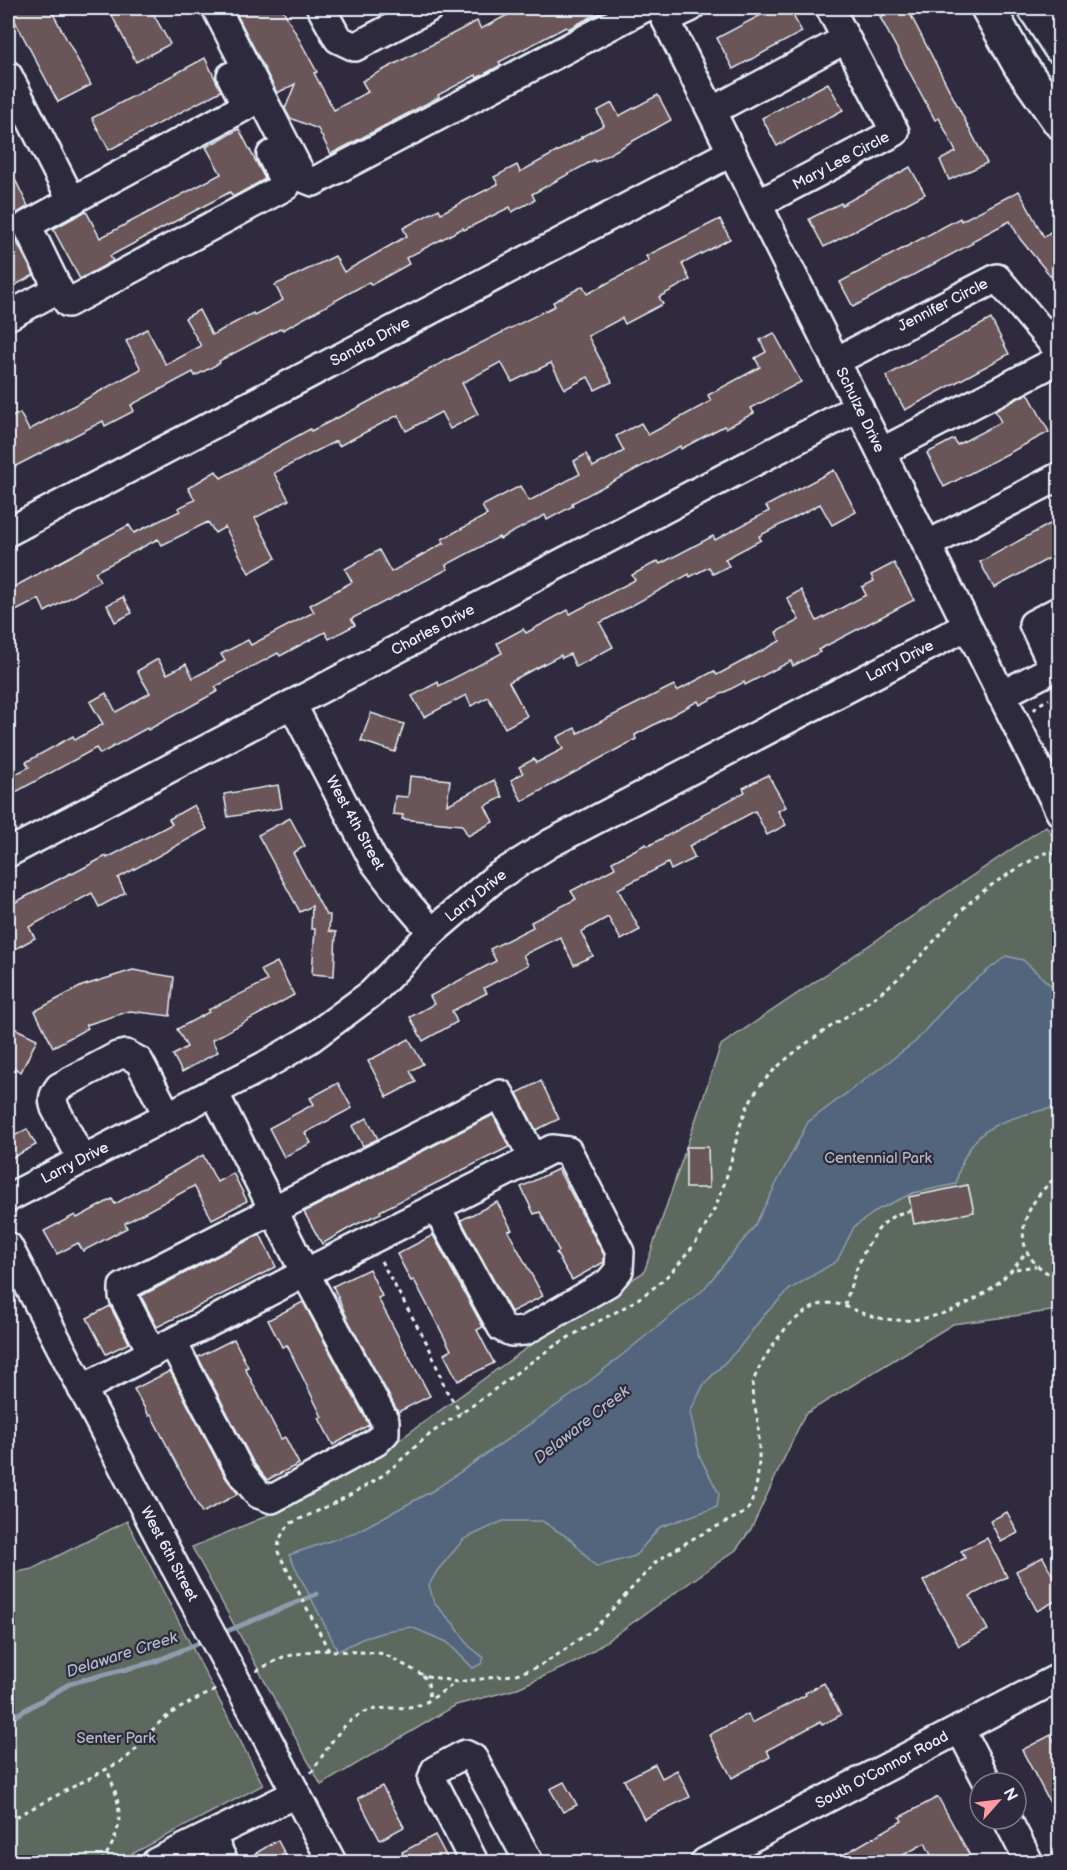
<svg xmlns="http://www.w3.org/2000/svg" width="1067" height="1870" font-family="'Balsamiq Sans',sans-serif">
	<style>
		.green { fill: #5d695e; stroke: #a2adab; stroke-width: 1.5 }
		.water { fill: #52657d; stroke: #8e9dae; stroke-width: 1.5 }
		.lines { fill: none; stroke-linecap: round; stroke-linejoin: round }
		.stream { stroke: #8e9dae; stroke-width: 5 }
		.building { fill: #6a5758; stroke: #e8f1f8; stroke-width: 1.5 }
		.minor-casing { stroke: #e8f1f8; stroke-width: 32 }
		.major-casing { stroke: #e8f1f8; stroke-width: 38 }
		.path { stroke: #e8f1f8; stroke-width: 3; stroke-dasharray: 4.5 4.5; stroke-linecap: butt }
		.minor { stroke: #2f2a3d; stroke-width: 27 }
		.major { stroke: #2f2a3d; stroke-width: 33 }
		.minor-bridge-casing { stroke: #e8f1f8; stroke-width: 32; stroke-linecap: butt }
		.minor-bridge { stroke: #2f2a3d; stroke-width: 27 }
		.labels { text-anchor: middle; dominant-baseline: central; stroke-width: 4.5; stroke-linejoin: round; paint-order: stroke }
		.street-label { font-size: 15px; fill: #e8f1f8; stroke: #2f2a3d }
		.park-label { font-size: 15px; fill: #b0bbba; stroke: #2f2a3d }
		.water-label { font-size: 16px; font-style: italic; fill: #acb9c7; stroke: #2f2a3d }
	</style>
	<rect width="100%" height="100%" fill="#2f2a3d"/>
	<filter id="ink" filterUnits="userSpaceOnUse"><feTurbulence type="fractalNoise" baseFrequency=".0167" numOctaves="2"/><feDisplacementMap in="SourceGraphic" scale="12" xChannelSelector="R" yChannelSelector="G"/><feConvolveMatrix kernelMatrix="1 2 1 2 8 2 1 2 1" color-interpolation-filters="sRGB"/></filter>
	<g filter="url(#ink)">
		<!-- green -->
		<g class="green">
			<path d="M1046,826L1060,846L1059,1310L953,1324L805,1414L751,1529L736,1550L578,1661L513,1690L456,1705L321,1785L192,1547L262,1518L374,1458L553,1329L644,1272L721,1045Z"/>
			<path d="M127,1521L263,1785L117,1862H8V1574L32,1569Z"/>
		</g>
		<!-- water -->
		<path class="water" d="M1006,956L1023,960L1059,993V1106C1006,1120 968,1122 956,1184L913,1193L879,1209L854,1227L837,1261L790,1289L764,1315L739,1348L704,1384L690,1412L700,1457L719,1494L717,1507L660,1527L635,1556L596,1567L572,1540L542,1521H503L464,1539L437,1571L429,1585L434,1603L454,1624L469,1646L484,1658L481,1664L473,1668L447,1642L411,1627L391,1630L362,1639L338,1651L289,1555L356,1532L434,1490L576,1392L703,1290L754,1227L808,1122L915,1042L955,996Z"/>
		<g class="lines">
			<!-- stream -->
			<g class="stream">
				<path d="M220,1634L317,1594"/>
				<path d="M8,1720L71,1683L154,1662L206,1640"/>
			</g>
		</g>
		<!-- building -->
		<g class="building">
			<path d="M8,8H50L91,85L58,102Z"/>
			<path d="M108,8H150L170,44L136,62Z"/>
			<path d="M242,8H282L317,72L314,73L334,110L368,92L362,81L477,21L481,29L513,12L510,8H608L568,29L566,27L499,62L501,65L477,78L476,75L438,95L439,97L331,154L318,129L290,118L285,109L295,84L277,93L235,11Z"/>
			<path d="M774,8H789L802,32L733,69L717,38Z"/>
			<path d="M898,8H907L987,163L949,180L940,160L956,152L939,118L935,120L880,17Z"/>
			<path d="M205,58L221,91L109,150L92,118Z"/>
			<path d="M828,83L843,110L777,146L762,118Z"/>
			<path d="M658,95L671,120L595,162L594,160L532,194L535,200L512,212L510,207L464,230L463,228L406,258L409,264L371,285L369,282L283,330L282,328L219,361L220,363L195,376L193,372L131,405L134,411L105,426L103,421L8,470V419L20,413L29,430L141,369L126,341L147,329L166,365L201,346L185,318L199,310L212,335L253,313L254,315L283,300L275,285L335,256L344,272L407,236L403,228L439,209L441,213L498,184L494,177L517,165L520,172L582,138L581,137L604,125L597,111L612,103L619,116Z"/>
			<path d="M239,129L265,179L233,197L230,192L110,256L113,261L80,279L53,229L86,211L100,238L221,174L206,147Z"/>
			<path d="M8,165L28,206L19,212L14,216L11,223L8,225L34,275L8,289Z"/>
			<path d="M910,167L925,194L824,247L809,219L841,203L842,205Z"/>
			<path d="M1019,191L1044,237L1050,232L1059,243V286L1020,239L1010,221L972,241L973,243L853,307L840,282L960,218L961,221Z"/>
			<path d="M720,219L730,239L682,264L690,280L659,297L663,304L625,324L622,318L588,336L612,382L595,390L588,377L565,389L551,363L512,382L501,362L462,383L478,414L450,429L441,412L406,431L398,415L339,446L336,441L274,473L289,500L255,518L276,558L249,573L225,527L215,533L208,522L162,545L158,539L95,572L100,581L45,612L39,599L8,615V590L129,525L134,533L180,511L178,508L195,500L188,488L216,471L221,478L310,429L311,431L355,409L449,359L555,306L553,302L583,286L587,294L649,261L646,256Z"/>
			<path d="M991,319L1009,354L905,410L886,376Z"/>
			<path d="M774,333L801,382L751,408L754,413L726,428L724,426L681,449L680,446L572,503L573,506L547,520L545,515L500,539L499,537L446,565L448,569L351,619L355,625L329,639L325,632L280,656L278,653L215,687L218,691L148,730L147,728L100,754L96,748L14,793L8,778L29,767L26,762L73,736L75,740L103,724L90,702L106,693L116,712L150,693L137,671L158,659L167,674L186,664L193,678L225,661L221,654L248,640L251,645L314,612L310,605L352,582L345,569L379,550L391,572L444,543L442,539L487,515L482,506L520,486L529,501L580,474L574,461L586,454L593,467L624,451L616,436L641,423L648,435L711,401L708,395L760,367L755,358L766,352L760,340Z"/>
			<path d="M1028,393L1049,432L944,487L927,453L954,439L957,445L1001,422L995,411Z"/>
			<path d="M834,470L856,512L832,525L820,504L759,536L761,540L725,559L729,566L713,574L709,567L690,577L689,574L600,623L613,647L576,667L570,654L562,658L561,655L509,682L527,716L505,728L488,697L471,706L466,695L424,717L412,696L438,682L439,686L502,653L497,643L523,629L526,633L568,610L570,614L635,580L632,575L658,561L660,564L713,536L715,540L769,511L766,506Z"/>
			<path d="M1059,519V553L994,588L980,562Z"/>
			<path d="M894,563L914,600L818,650L820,652L793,666L791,661L745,685L744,682L700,705L698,701L635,735L636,739L522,801L511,780L523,773L519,767L534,759L536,763L563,749L557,737L575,728L578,733L674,685L677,691L714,671L717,675L780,641L776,632L799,620L787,598L801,590L817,621L866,595L862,587L874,581L871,575Z"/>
			<path d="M123,597L132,613L115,622L107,605Z"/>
			<path d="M371,713L404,724L395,752L361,741Z"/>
			<path d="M768,775L786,807L778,811L786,825L767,835L755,811L689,846L695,858L671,870L668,863L618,889L640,930L621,940L608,917L581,932L593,956L574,965L560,937L523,955L528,965L484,988L487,993L452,1011L457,1022L423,1041L410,1017L434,1004L430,996L496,961L490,949L533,927L531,922L576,899L571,891L615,868L612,862L646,844L648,846L702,817L701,815L745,792L743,788Z"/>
			<path d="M410,776L450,780L447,805L494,780L503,797L485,806L493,822L468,836L462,825L402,819L403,815L393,814L395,796L408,797Z"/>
			<path d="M278,785L282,808L228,817L224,794Z"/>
			<path d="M194,805L207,829L118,878L125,893L99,907L92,893L29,927L35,938L8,953V906L71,873L72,874L106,856L107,858L172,824L169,819Z"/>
			<path d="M290,818L305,846L293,853L326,915H330L329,931L336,932L334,976L312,974L315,929H311L312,906L300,912L258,835Z"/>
			<path d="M277,962L294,995L212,1040L218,1052L182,1072L173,1055L187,1047L177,1029L209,1012L208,1010L267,981L261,970Z"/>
			<path d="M133,970L174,977L170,1016L130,1011L86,1025L88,1028L53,1047L35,1011L82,986Z"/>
			<path d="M8,1025L37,1039L21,1072L8,1065Z"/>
			<path d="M409,1039L423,1064L410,1071L416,1082L387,1097L368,1061Z"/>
			<path d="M541,1081L559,1119L536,1130L517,1093Z"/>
			<path d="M338,1083L352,1108L305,1133L311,1143L284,1157L269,1128L314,1104L310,1098Z"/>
			<path d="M493,1115L509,1147L380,1211L381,1213L353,1226L322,1244L304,1212Z"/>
			<path d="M367,1118L378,1139L363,1146L352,1126Z"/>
			<path d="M27,1129L36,1145L8,1160V1139Z"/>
			<path d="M686,1147H708L709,1188H686Z"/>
			<path d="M203,1155L217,1182L233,1173L247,1201L212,1219L194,1186L125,1223L127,1228L83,1251L78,1243L57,1254L44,1231L75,1215L77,1218L112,1199L115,1204Z"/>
			<path d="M558,1169L604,1255V1262L572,1280L556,1253L559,1251L540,1212L534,1214L521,1187Z"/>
			<path d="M968,1185L974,1212L914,1224L909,1197Z"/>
			<path d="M497,1202L512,1230L508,1231L543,1296L511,1312L461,1220Z"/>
			<path d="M260,1234L276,1267L157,1327L141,1296Z"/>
			<path d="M433,1235L483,1327L477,1330L494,1363L458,1381L444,1354L451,1350L414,1280L411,1281L397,1254Z"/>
			<path d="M369,1269L382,1296L378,1298L430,1396L398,1412L348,1320L333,1286Z"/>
			<path d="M303,1302L369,1425L333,1445L319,1418L322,1417L287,1345L282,1347L268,1320Z"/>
			<path d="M110,1306L129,1343L106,1354L87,1318Z"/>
			<path d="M234,1339L248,1367L245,1368L281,1439L285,1437L299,1464L267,1480L253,1462L198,1357Z"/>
			<path d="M170,1371L226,1478L238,1494L202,1513L151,1415L149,1416L134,1389Z"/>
			<path d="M1007,1512L1018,1533L1001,1542L990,1521Z"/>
			<path d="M987,1538L1007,1577L970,1596L988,1630L959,1646L923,1581L965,1558L961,1551Z"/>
			<path d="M1043,1557L1059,1588V1599L1037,1611L1016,1571Z"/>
			<path d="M824,1683L841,1715L822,1725L820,1722L767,1750L770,1757L732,1778L709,1735L748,1714L752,1723L806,1695L805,1693Z"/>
			<path d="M1051,1735L1059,1750V1820L1022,1750Z"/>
			<path d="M655,1764L662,1778L677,1770L690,1797L644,1819L624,1780Z"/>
			<path d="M564,1782L577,1805L563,1812L550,1789Z"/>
			<path d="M382,1786L404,1827L380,1840L358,1798Z"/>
			<path d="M938,1797L974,1863H935L925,1843L889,1863H829L902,1821L900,1817Z"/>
			<path d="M435,1835L450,1863H407L402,1852Z"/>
			<path d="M276,1841H278L286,1856L284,1857L287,1863H240Z"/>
		</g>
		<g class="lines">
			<defs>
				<g id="minor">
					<path d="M216,8L303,178L313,182L644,8"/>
					<path d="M321,8L338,39L355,47L429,8"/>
					<path d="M660,8L1060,812"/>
					<path d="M666,19L690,8"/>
					<path d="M8,75L72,201"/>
					<path d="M712,111L846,39"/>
					<path d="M758,204L895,132L830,8"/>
					<path d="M58,289L68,303L286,186L271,155"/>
					<path d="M8,316L58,289L27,225L246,106L231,76"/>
					<path d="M836,361L997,278L1060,352"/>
					<path d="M881,452L1060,359"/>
					<path d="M8,532L732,152"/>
					<path d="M927,545L1060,476"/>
					<path d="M1054,668L1033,624L1060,610"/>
					<path d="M1001,695L1060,665"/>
					<path d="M292,704L373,860L395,889L432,932"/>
					<path d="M8,853L859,407"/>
					<path d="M82,1160L55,1108C52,1099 53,1095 59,1087L117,1056L126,1054L139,1061L168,1116"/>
					<path d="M8,1198L264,1066L310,1039L372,993L432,932L495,878L551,843L967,626"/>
					<path d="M8,1246L174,1565"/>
					<path d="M173,1343L240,1471L258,1494L272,1499L376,1442L385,1433V1421L305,1273L214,1092"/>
					<path d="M152,1353L123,1296V1287L500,1094L533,1158"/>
					<path d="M82,1389L305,1273L552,1149L568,1151L620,1252L619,1270L608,1283L525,1331L511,1332L502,1328L436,1207"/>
					<path d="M255,1715L332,1862"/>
					<path d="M960,1729L988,1783"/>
					<path d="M1007,1819L1029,1862"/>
					<path d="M211,1836L224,1862"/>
					<path d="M156,1862L295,1794"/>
					<path d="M474,1862L432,1779L435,1770L465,1754L473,1758L529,1862"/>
					<path d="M705,1862L1060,1677"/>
				</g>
				<g id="major">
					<path d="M988,8L1020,65L1060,122"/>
					<path d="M1035,8L1060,47"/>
				</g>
			</defs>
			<!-- minor casing -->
			<use href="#minor" class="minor-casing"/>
			<!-- major casing -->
			<use href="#major" class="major-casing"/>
			<!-- path -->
			<g class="path">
				<path d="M1034,710L1038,705L1049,699"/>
				<path d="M1056,837L1060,844"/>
				<path d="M1060,1174C1020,1205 1003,1256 1060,1279"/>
				<path d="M381,1261L429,1347L446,1390L461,1413"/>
				<path d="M1016,1269L1036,1266"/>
				<path d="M845,1305C853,1277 867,1231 894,1216C899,1213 906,1212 912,1210"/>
				<path d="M329,1651L278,1552C278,1539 282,1533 291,1523C319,1511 348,1497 374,1481C395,1468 410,1450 429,1435C444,1423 461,1414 476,1403C500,1386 523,1367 547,1351C598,1316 646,1307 686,1255C704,1233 718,1205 726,1178C736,1148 738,1117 757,1090C787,1047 853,1017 894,982C919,961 939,934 961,911C983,888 1010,873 1037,857L1044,853L1060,854"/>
				<path d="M256,1671L283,1657L317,1650L379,1653L386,1655L423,1675L457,1682L513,1675L535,1668L553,1658L595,1628L657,1561L694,1538L746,1512C761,1492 760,1448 758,1424C757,1411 750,1396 753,1383C757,1367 777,1337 789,1325C834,1284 840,1312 885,1319C938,1327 997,1295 1026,1252"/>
				<path d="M423,1675L428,1683L430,1699"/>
				<path d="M311,1773C325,1753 337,1728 359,1715C377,1704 399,1711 419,1705C432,1701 443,1690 455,1683"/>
				<path d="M8,1821L122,1761C137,1751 146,1736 159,1723C176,1708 197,1699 218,1689"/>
				<path d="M101,1862C125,1830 123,1806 107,1770"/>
			</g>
			<!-- minor -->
			<use href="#minor" class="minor"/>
			<!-- major -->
			<use href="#major" class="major"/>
			<defs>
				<path id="minor-bridge" d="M174,1565L255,1715"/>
			</defs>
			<!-- minor-bridge casing -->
			<use href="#minor-bridge" class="minor-bridge-casing"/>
			<!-- minor-bridge -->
			<use href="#minor-bridge" class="minor-bridge"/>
		</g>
	</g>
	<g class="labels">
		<!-- street labels -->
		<g class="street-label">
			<text transform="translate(841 161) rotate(-28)">Mary Lee Circle</text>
			<text transform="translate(943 305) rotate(-27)">Jennifer Circle</text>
			<text transform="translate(370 342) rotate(-28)">Sandra Drive</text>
			<text transform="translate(860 410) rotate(64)">Schulze Drive</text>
			<text transform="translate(433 630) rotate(-28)">Charles Drive</text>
			<text transform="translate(900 661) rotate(-27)">Larry Drive</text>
			<text transform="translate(355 823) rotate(61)">West 4th Street</text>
			<text transform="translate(476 896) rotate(-39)">Larry Drive</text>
			<text transform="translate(75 1163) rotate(-27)">Larry Drive</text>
			<text transform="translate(169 1554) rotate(62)">West 6th Street</text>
			<text transform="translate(882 1770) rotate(-28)">South O'Connor Road</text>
		</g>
		<!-- park labels -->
		<g class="park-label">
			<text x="878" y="1158">Centennial Park</text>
			<text x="116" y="1738">Senter Park</text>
		</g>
		<!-- water labels -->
		<g class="water-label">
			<text transform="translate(582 1425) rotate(-38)">Delaware Creek</text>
			<text transform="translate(122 1655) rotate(-18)">Delaware Creek</text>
		</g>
	</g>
	<!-- margin -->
	<rect width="1067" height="1870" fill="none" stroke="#2f2a3d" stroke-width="30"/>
	<rect x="15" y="15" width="1037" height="1840" fill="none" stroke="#e8f1f8" stroke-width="2" filter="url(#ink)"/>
	<!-- north arrow -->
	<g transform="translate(998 1801) rotate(62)"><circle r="28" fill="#2f2a3d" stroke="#797a88" stroke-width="1.5"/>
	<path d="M0-4.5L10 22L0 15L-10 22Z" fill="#ff9aa2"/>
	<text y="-9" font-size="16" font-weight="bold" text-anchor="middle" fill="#e8f1f8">N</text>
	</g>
</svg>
